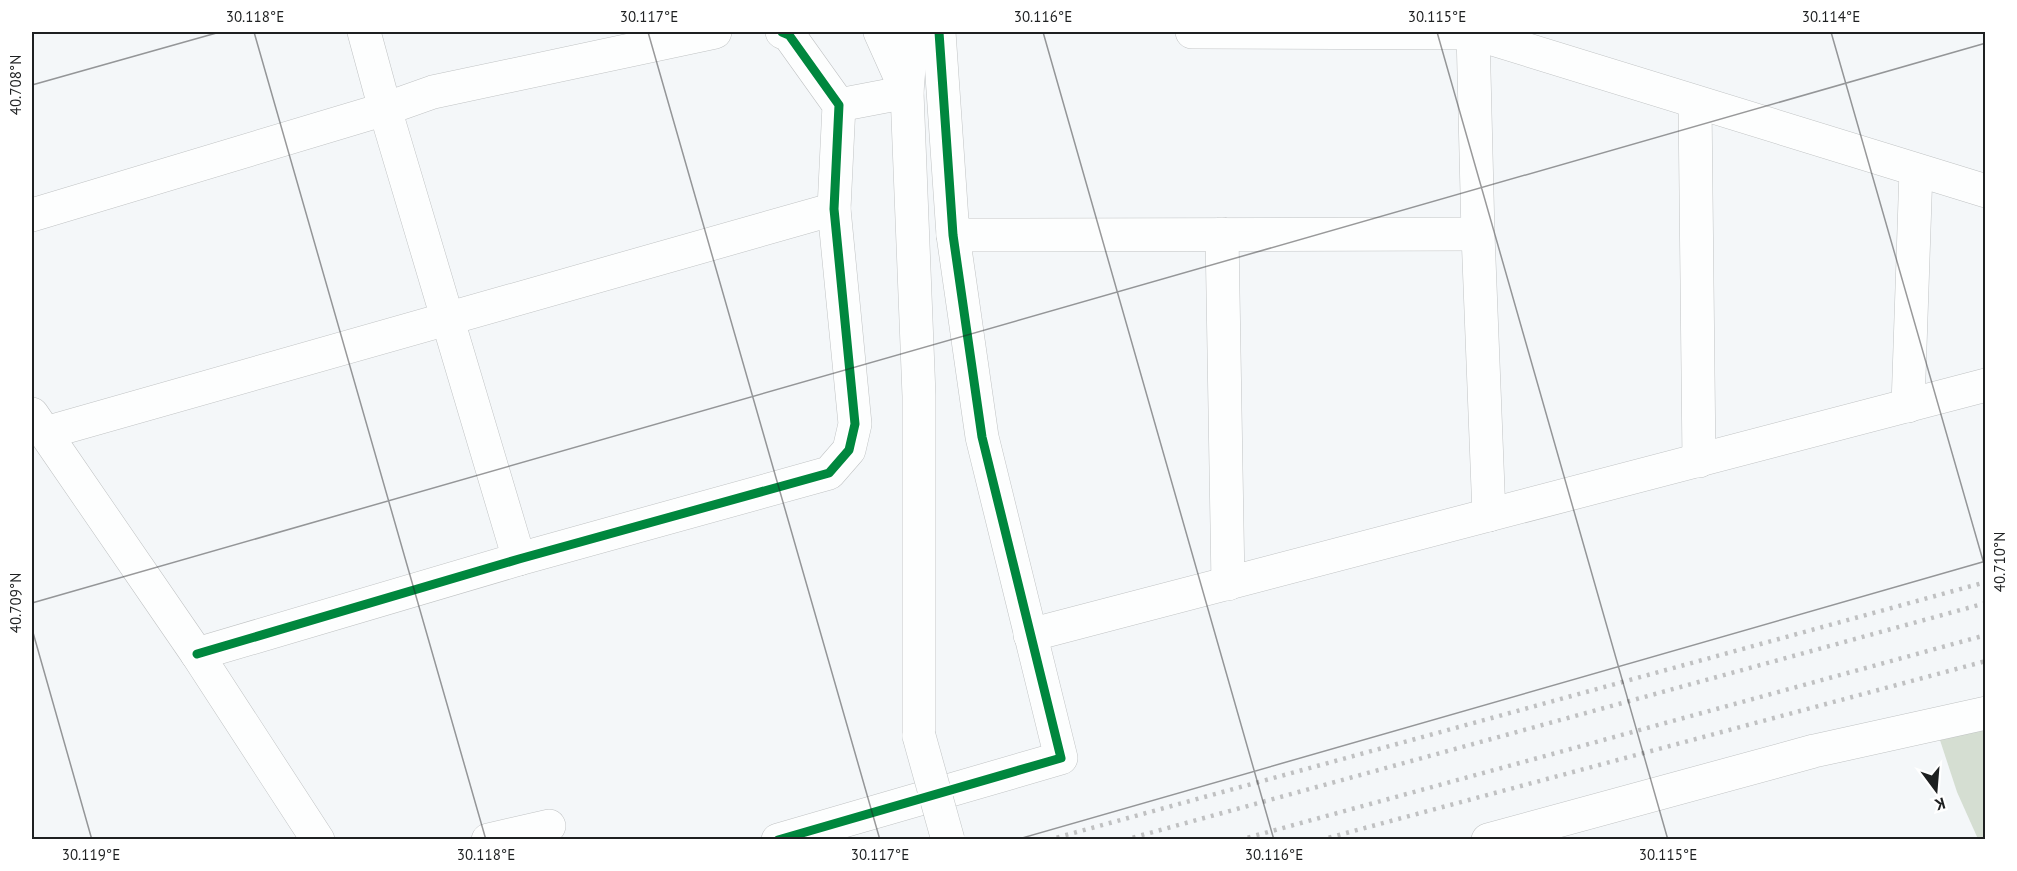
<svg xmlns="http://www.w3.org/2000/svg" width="2017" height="871" font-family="'PT Sans',sans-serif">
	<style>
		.green { fill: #d5ded2 }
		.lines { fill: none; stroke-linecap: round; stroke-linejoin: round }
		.minor-casing { stroke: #c0c3c4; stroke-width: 34 }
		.major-casing { stroke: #c0c3c4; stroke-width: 34 }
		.minor { stroke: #fdfefe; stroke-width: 33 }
		.major { stroke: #fdfefe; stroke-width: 33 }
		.rail { stroke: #c0c1c2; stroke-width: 4.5; stroke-dasharray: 3 6; stroke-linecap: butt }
		.major-bridge-casing { stroke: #c0c3c4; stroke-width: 34; stroke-linecap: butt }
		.major-bridge { stroke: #fdfefe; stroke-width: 33 }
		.cycleway-casing { stroke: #fff; stroke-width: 13 }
		.cycleway { stroke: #00873e; stroke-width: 9 }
		.ticks { fill: none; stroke: #1e2021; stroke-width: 1.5; stroke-opacity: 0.45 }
		.neatline { fill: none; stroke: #1e2021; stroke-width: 2 }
		.ticks-label { font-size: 15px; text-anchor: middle; fill: #1e2021 }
	</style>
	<rect width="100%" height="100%" fill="#f4f7f9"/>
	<!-- green -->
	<path class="green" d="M1985,722V839H1978L1957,792L1938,734Z"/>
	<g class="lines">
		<defs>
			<g id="minor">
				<path d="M364,32L385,109L519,559"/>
				<path d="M1192,32L1473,33L1986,191"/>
				<path d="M1473,32L1478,234L1489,515"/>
				<path d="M1695,102L1699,461"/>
				<path d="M839,105L907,92"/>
				<path d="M32,215L385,109L433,92L715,32"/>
				<path d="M1222,234L1228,584"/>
				<path d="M953,235L1478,234"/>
				<path d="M1908,406L1916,170"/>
				<path d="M32,414L197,654L318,840"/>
				<path d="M45,433L834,209"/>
				<path d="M1030,635L1986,385"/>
				<path d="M197,654L519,559L829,473L849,450L855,424L834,209L839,105L789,35L782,32"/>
				<path d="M488,840L549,826"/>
				<path d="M778,840L1061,758L982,437L953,235L939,32"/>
				<path d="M1488,840L1814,751L1986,713"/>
			</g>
			<g id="major">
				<path d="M880,32L906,90"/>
				<path d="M912,32L907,92L919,396V736"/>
			</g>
		</defs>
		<!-- minor casing -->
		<use href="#minor" class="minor-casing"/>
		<!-- major casing -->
		<use href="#major" class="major-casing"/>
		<!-- minor -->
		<use href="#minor" class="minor"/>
		<!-- major -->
		<use href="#major" class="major"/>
		<!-- rail -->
		<g class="rail">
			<path d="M1048,840L1986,582"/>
			<path d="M1124,840L1986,603"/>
			<path d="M1239,840L1986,635"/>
			<path d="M1320,840L1986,661"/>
		</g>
		<defs>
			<path id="major-bridge" d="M919,736L948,840"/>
		</defs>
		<!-- major-bridge casing -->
		<use href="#major-bridge" class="major-bridge-casing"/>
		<!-- major-bridge -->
		<use href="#major-bridge" class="major-bridge"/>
		<defs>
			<g id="cycleway">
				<path d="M197,654L519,559L829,473L849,450L855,424L834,209L839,105L789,35L782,32"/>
				<path d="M778,840L1061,758L982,437L953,235L939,32"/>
			</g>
		</defs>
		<!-- cycleway casing -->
		<use href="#cycleway" class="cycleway-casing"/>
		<!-- cycleway -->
		<use href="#cycleway" class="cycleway"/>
	</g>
	<!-- ticks -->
	<path class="ticks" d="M254,32L486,840M648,32L880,840M1043,32L1274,840M1437,32L1668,840M1831,32L1986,571M32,85L220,32M32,603L1986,43M32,629L92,840M1015,840L1986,561"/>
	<!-- border -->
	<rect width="2017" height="871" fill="none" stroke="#ffffff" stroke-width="66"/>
	<!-- north arrow -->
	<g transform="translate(1936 790) rotate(164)" stroke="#ffffff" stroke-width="4.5" paint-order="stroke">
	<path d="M0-4.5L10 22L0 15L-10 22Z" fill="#1e2021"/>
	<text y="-9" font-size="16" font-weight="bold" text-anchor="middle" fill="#1e2021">K</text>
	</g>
	<rect x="33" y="33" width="1951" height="805" class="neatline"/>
	<g class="ticks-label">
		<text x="255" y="22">30.118°E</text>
		<text x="649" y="22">30.117°E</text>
		<text x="1043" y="22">30.116°E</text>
		<text x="1437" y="22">30.115°E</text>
		<text x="1831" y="22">30.114°E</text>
		<text transform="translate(16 85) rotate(-90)" y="5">40.708°N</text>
		<text transform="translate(2000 562) rotate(-90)" y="5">40.710°N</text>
		<text transform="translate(16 603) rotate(-90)" y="5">40.709°N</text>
		<text x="91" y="860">30.119°E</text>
		<text x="486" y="860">30.118°E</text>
		<text x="880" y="860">30.117°E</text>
		<text x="1274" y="860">30.116°E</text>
		<text x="1668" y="860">30.115°E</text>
	</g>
</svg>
